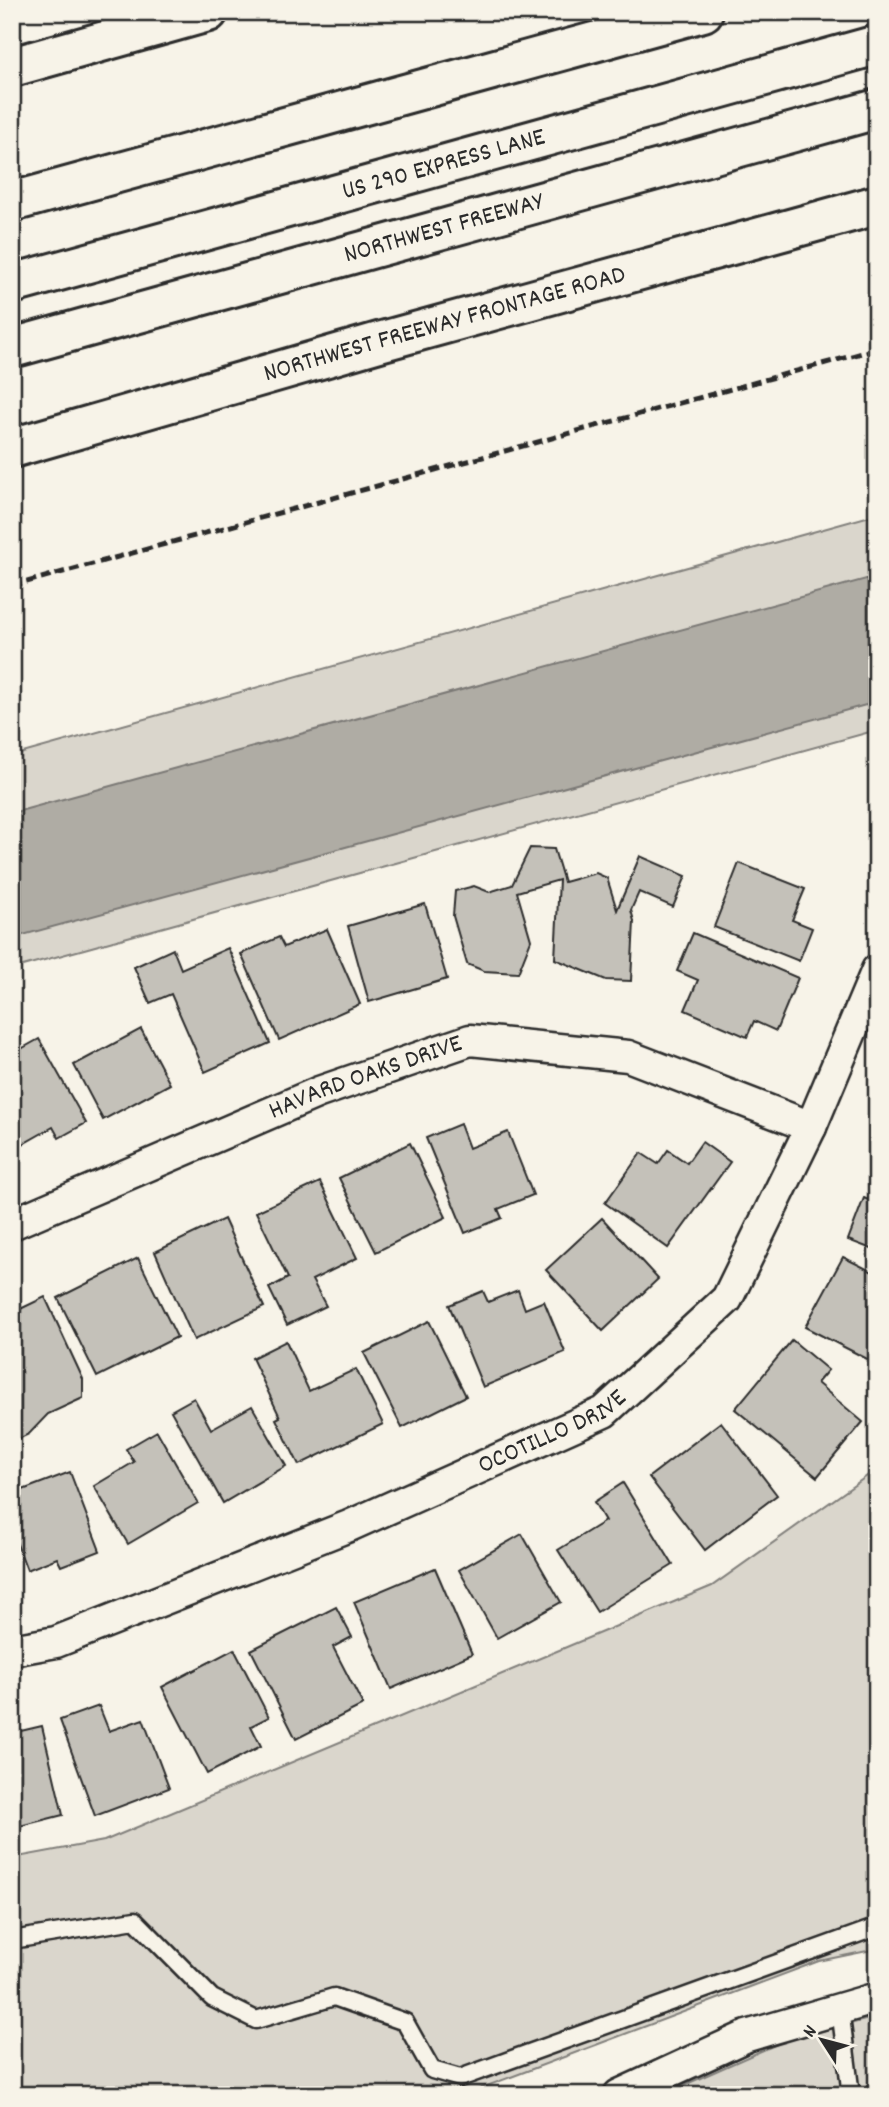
<svg xmlns="http://www.w3.org/2000/svg" width="889" height="2107" font-family="Dekko,sans-serif">
	<style>
		.green { fill: #dad6cc; stroke: #82807c; stroke-width: 2 }
		.water { fill: #afaca4; stroke: #7a7874; stroke-width: 2 }
		.building { fill: #c4c1b9; stroke: #2b2b2b; stroke-width: 2 }
		.lines { fill: none; stroke-linecap: round; stroke-linejoin: round }
		.lane-casing { stroke: #2b2b2b; stroke-width: 21 }
		.street-casing { stroke: #2b2b2b; stroke-width: 35 }
		.secondary-casing { stroke: #2b2b2b; stroke-width: 44 }
		.highway-casing { stroke: #2b2b2b; stroke-width: 44 }
		.lane { stroke: #f7f3e8; stroke-width: 16 }
		.street { stroke: #f7f3e8; stroke-width: 30 }
		.secondary { stroke: #f7f3e8; stroke-width: 38 }
		.highway { stroke: #f7f3e8; stroke-width: 38 }
		.rail { stroke: #2b2b2b; stroke-width: 5; stroke-dasharray: 10 5; stroke-linecap: butt }
		.labels { text-anchor: middle; dominant-baseline: central; stroke-width: 5; stroke-linejoin: round; paint-order: stroke }
		.street-label { font-size: 26px; fill: #2b2b2b; stroke: #f7f3e8 }
	</style>
	<rect width="100%" height="100%" fill="#f7f3e8"/>
	<filter id="ink" filterUnits="userSpaceOnUse"><feTurbulence type="fractalNoise" baseFrequency=".0143" numOctaves="2"/><feDisplacementMap in="SourceGraphic" scale="14" xChannelSelector="R" yChannelSelector="G"/><feConvolveMatrix kernelMatrix="1 2 1 2 8 2 1 2 1" color-interpolation-filters="sRGB"/></filter>
	<g filter="url(#ink)">
		<!-- green -->
		<g class="green">
			<path d="M877,514V730L12,969V756Z"/>
			<path d="M877,1469V1949L819,1961L463,2095H12V1858L104,1841L712,1586Z"/>
			<path d="M877,2017V2095H662L786,2040Z"/>
		</g>
		<!-- water -->
		<path class="water" d="M877,576V702L12,938V813Z"/>
		<!-- building -->
		<g class="building">
			<path d="M530,848L554,849L564,882L596,873L607,878L617,910L640,856L686,876L673,907L639,892L631,910L634,921L631,981L606,980L555,959L559,880L517,892L531,940L518,973L484,971L467,964L453,916L455,891L474,886L489,892L512,885Z"/>
			<path d="M739,863L805,889L792,920L812,928L799,961L714,927Z"/>
			<path d="M425,904L447,979L369,1002L348,926Z"/>
			<path d="M327,929L360,1004L279,1040L241,954L279,937L284,947Z"/>
			<path d="M693,933L798,978L776,1031L754,1021L747,1037L685,1010L698,980L677,971Z"/>
			<path d="M228,948L270,1043L205,1072L171,994L150,1003L134,967L173,949L181,969Z"/>
			<path d="M141,1029L170,1084L103,1120L74,1065Z"/>
			<path d="M39,1039L86,1123L59,1138L53,1127L14,1149L12,1054Z"/>
			<path d="M460,1124L469,1148L508,1132L533,1195L498,1209L502,1218L465,1233L426,1138Z"/>
			<path d="M702,1142L730,1162L668,1248L605,1203L641,1153L658,1164L668,1150L687,1163Z"/>
			<path d="M410,1143L446,1217L376,1252L339,1178Z"/>
			<path d="M877,1179V1251L848,1240L864,1198L868,1200Z"/>
			<path d="M320,1182L357,1258L312,1280L326,1306L287,1325L269,1288L288,1278L256,1212Z"/>
			<path d="M602,1218L658,1279L603,1331L546,1270Z"/>
			<path d="M224,1219L264,1307L194,1340L155,1252Z"/>
			<path d="M843,1257L877,1274V1364L805,1327Z"/>
			<path d="M138,1258L177,1337L97,1377L58,1298Z"/>
			<path d="M518,1290L525,1309L544,1301L565,1352L483,1387L449,1305L483,1291L488,1302Z"/>
			<path d="M45,1297L83,1379V1398L48,1414L29,1434L12,1442V1313Z"/>
			<path d="M429,1321L466,1396L402,1428L364,1353Z"/>
			<path d="M792,1340L828,1370L817,1383L863,1422L817,1477L735,1409Z"/>
			<path d="M286,1341L309,1391L356,1369L383,1424L299,1465L276,1419L280,1417L252,1358Z"/>
			<path d="M194,1398L211,1429L252,1406L286,1466L223,1503L171,1411Z"/>
			<path d="M721,1422L777,1495L705,1550L649,1477Z"/>
			<path d="M157,1431L198,1503L128,1544L94,1486L134,1462L126,1449Z"/>
			<path d="M70,1472L100,1551L61,1566L57,1558L27,1570L12,1531V1494Z"/>
			<path d="M623,1483L673,1565L597,1612L558,1550L605,1521L594,1502Z"/>
			<path d="M522,1534L561,1602L497,1638L459,1570Z"/>
			<path d="M435,1568L472,1654L391,1689L354,1602Z"/>
			<path d="M336,1607L352,1637L333,1647L363,1705L296,1739L251,1650Z"/>
			<path d="M234,1649L269,1717L251,1726L261,1746L207,1774L162,1687Z"/>
			<path d="M99,1706L109,1731L143,1719L169,1788L95,1816L60,1720Z"/>
			<path d="M42,1726L63,1815L12,1828V1733Z"/>
		</g>
		<g class="lines">
			<defs>
				<g id="lane">
					<path d="M12,1940L135,1920L212,1998L256,2020L334,1997L405,2022L432,2070L460,2078L877,1927"/>
					<path d="M840,2009L851,2095"/>
				</g>
				<g id="street">
					<path id="s1" d="M12,1224L319,1092L470,1040L628,1056L811,1127"/>
					<path id="s2" d="M12,1650L56,1642L349,1526L604,1412L727,1299L811,1127L877,970"/>
					<path d="M619,2095L747,2036L877,1998"/>
				</g>
				<g id="secondary">
					<path d="M12,67L208,12"/>
					<path id="s3" d="M12,448L379,342L877,205"/>
				</g>
				<g id="highway">
					<path d="M12,202L703,12"/>
					<path id="s4" d="M12,284L877,45"/>
					<path id="s5" d="M12,348L877,109"/>
				</g>
			</defs>
			<!-- lane casing -->
			<use href="#lane" class="lane-casing"/>
			<!-- street casing -->
			<use href="#street" class="street-casing"/>
			<!-- secondary casing -->
			<use href="#secondary" class="secondary-casing"/>
			<!-- highway casing -->
			<use href="#highway" class="highway-casing"/>
			<!-- lane -->
			<use href="#lane" class="lane"/>
			<!-- street -->
			<use href="#street" class="street"/>
			<!-- secondary -->
			<use href="#secondary" class="secondary"/>
			<!-- highway -->
			<use href="#highway" class="highway"/>
			<!-- rail -->
			<path class="rail" d="M12,586L877,349"/>
		</g>
	</g>
	<g class="labels">
		<!-- street labels -->
		<g class="street-label">
			<text stroke="none"><textPath href="#s4" startOffset="448">US 290 EXPRESS LANE</textPath></text>
			<text stroke="none"><textPath href="#s5" startOffset="448">NORTHWEST FREEWAY</textPath></text>
			<text stroke="none"><textPath href="#s3" startOffset="450">NORTHWEST FREEWAY FRONTAGE ROAD</textPath></text>
			<text stroke="none"><textPath href="#s1" startOffset="383">HAVARD OAKS DRIVE</textPath></text>
			<text stroke="none"><textPath href="#s2" startOffset="584">OCOTILLO DRIVE</textPath></text>
		</g>
	</g>
	<!-- margin -->
	<rect width="889" height="2107" fill="none" stroke="#f7f3e8" stroke-width="42"/>
	<rect x="21" y="21" width="847" height="2065" fill="none" stroke="#2b2b2b" stroke-width="2.5" filter="url(#ink)"/>
	<!-- north arrow -->
	<g transform="translate(822 2040) rotate(306)" stroke="#f7f3e8" stroke-width="5" paint-order="stroke">
	<path d="M0-5L12 26L0 18L-12 26Z" fill="#2b2b2b"/>
	<text y="-10" font-size="19" font-weight="bold" text-anchor="middle" fill="#2b2b2b">N</text>
	</g>
</svg>
